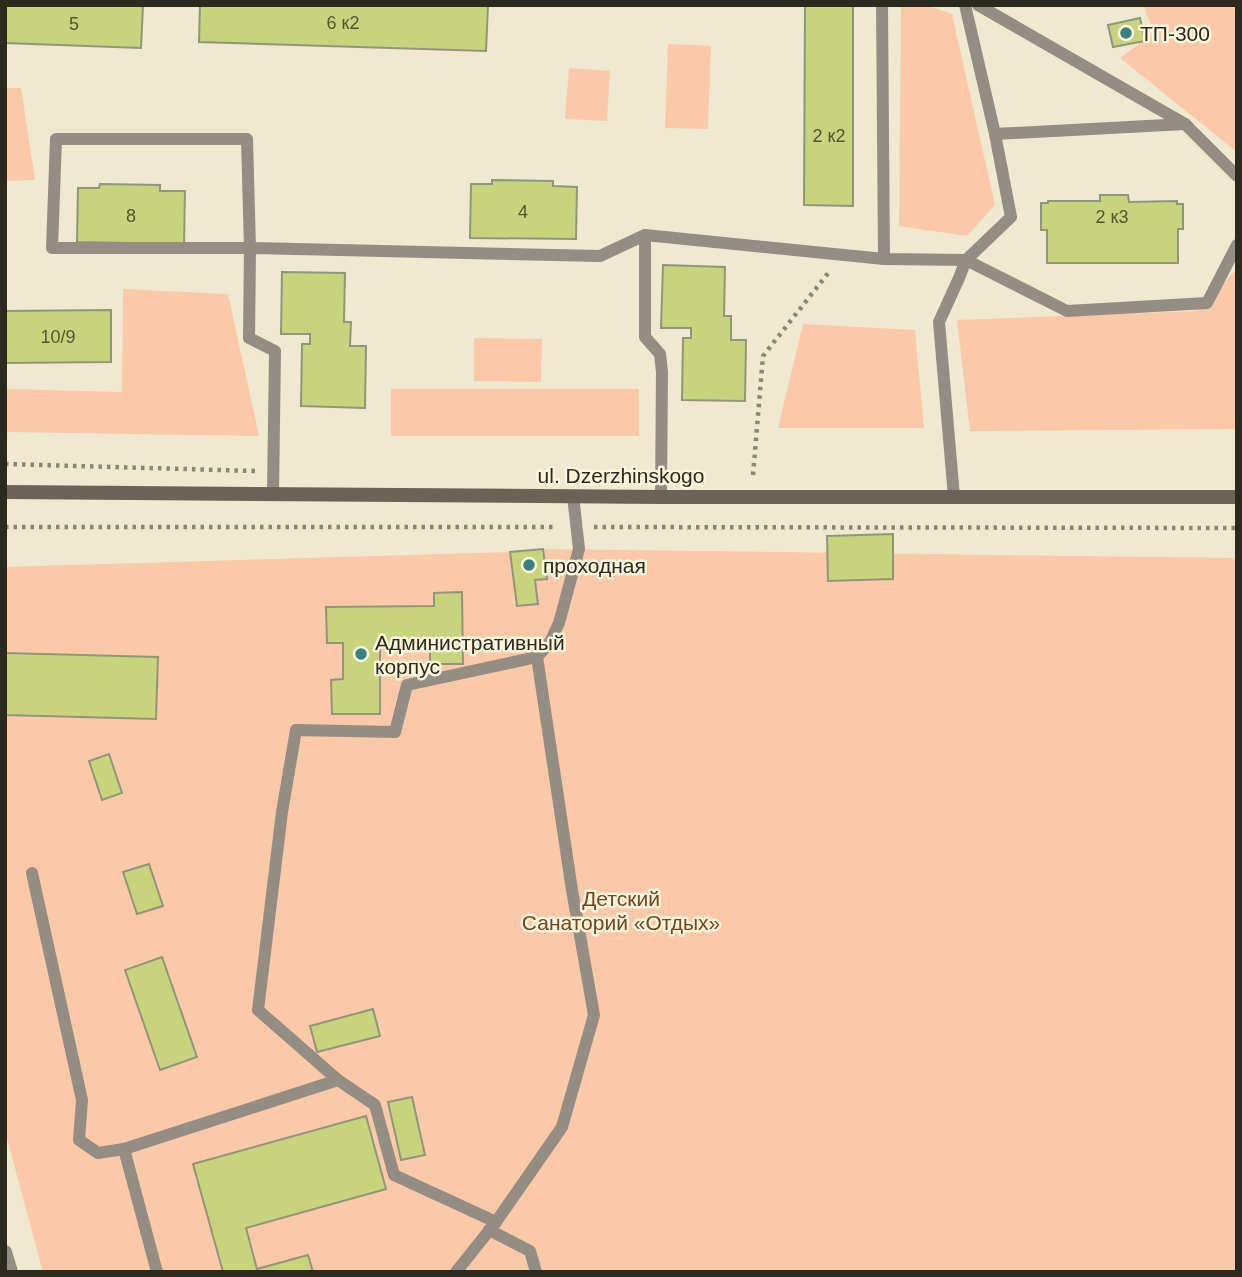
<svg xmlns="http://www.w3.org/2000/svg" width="1242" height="1277" font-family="Arial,sans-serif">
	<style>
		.green { fill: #fbc9a8 }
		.building { fill: #c7d47b; stroke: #91957d; stroke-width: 2 }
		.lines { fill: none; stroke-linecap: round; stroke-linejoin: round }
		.path { stroke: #8a8674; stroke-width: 4.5; stroke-dasharray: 3.5 5; stroke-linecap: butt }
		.service { stroke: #948d84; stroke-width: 12 }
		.tertiary { stroke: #948d84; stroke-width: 14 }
		.secondary { stroke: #6c6255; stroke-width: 14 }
		.poi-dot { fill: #388181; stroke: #fdf6dc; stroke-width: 2.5 }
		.labels { text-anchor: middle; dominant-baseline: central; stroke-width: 5; stroke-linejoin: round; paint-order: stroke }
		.number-label { font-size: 18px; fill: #535436 }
		.poi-label { font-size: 21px; fill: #2c291f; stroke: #fdf6dc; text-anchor: start }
		.street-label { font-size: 21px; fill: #2c291f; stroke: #fdf6dc }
		.park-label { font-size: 21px; fill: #75431c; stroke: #fdf6dc }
	</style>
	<rect width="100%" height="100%" fill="#efe9cf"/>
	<!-- green -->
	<g class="green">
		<path d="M901,5H927L952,14L995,205L967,236L899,226Z"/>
		<path d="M1143,5H1237V152L1120,58L1154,33Z"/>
		<path d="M668,44L711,46L708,129L665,128Z"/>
		<path d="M569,68L610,71L607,121L565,119Z"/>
		<path d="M5,88H21L35,180L5,181Z"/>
		<path d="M1237,269V429L970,431L957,320L1195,311Z"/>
		<path d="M123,289L228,294L259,436L5,432V389L122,392Z"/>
		<path d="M803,324L915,330L924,428H778Z"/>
		<path d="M474,338L542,339L541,382L474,381Z"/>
		<rect x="391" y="389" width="248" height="47"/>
		<path d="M543,549L1237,558V1272H43L5,1131V567L510,552Z"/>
	</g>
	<!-- building -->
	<g class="building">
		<path d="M5,5H143L141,48L5,43Z"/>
		<path d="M200,5H488L486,51L199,42Z"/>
		<path d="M805,5H853V206L804,205Z"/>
		<path d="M1140,18L1145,41L1113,47L1108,25Z"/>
		<path d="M492,180L553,181V186L577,187L576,239L470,238L471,184H492Z"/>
		<path d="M100,184L160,185V191H185L184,244L77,242L78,188H99Z"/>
		<path d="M1100,195H1128L1129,202L1177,201V204H1183V229H1178V263H1047V230H1041V203H1048V201H1100Z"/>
		<path d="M663,265L725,267L724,316H731V340H746L745,401L682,400L683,338H691V328H661Z"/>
		<path d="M282,272L345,273L344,322H351L350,346H366L365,408L301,406L302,344H310V334H281Z"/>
		<path d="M111,310V362L5,363V311Z"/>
		<path d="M893,534V579L828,581L827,536Z"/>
		<path d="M543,549L547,579L535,580L538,604L517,606L510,552Z"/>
		<path d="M462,592L463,664H430V644L380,645V714H332L331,680L343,679V643H327L326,607L434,606V593Z"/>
		<path d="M5,653L158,657L156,719L5,715Z"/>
		<path d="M109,754L122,793L102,800L89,761Z"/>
		<path d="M149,864L163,906L137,914L123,872Z"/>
		<path d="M162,957L197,1057L160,1070L125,970Z"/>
		<path d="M373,1009L380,1036L317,1052L310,1026Z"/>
		<path d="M412,1097L425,1155L401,1160L388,1102Z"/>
		<path d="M366,1116L386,1189L246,1228L257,1269L308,1255L313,1272H223L193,1164Z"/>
	</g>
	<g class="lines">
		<!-- path -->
		<g class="path">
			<path d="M5,464L256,471"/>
			<path d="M611,474H644"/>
			<path d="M753,475L763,356L829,272"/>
			<path d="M5,527H557"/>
			<path d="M594,527L1237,528"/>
		</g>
		<!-- service -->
		<g class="service">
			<path d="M882,5L884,259"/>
			<path d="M978,5L1185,124L1237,176"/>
			<path d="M995,134L1185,124"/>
			<path d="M645,235V337L660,354L662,372L661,497"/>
			<path d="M273,494L275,351L249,338L250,248L247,139H56L52,248H250L600,256L645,235L884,259L966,260L1067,311L1207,303L1237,245"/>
			<path d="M954,497L939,322L959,278L966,260L1011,217L995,134L965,5"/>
			<path d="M32,873L82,1100L79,1140L98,1153L124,1149"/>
			<path d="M338,1080L375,1105L394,1175L496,1222L456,1272"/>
			<path d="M496,1222L562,1127L594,1015L572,890L537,657"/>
			<path d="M489,1230L530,1251L536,1272"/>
			<path d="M157,1272L124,1149L338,1080L258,1010L282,812L296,730L395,732L407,685L537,657L550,642L559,623L579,549L573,496"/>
		</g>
		<!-- tertiary -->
		<path class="tertiary" d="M5,1252L11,1272"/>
		<!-- secondary -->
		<path class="secondary" d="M5,492L661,497H1237"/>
	</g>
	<!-- markers -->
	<g class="poi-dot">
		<circle cx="1126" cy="33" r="7"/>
		<circle cx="529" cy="565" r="7"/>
		<circle cx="361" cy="654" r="7"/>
	</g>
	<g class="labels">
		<!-- number labels -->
		<g class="number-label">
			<text x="343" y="23">6 к2</text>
			<text x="74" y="24">5</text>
			<text x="829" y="136">2 к2</text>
			<text x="523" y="212">4</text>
			<text x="131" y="216">8</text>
			<text x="1112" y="217">2 к3</text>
			<text x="58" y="337">10/9</text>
		</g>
		<!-- poi labels -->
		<g class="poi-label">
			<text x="1140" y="33">ТП-300</text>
			<text x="543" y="565">проходная</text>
			<text x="375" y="642">Административный<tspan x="375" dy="24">корпус</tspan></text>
		</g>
		<!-- street labels -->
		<g class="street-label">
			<text x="621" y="475">ul. Dzerzhinskogo</text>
		</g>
		<!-- park labels -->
		<g class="park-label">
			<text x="621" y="898">Детский<tspan x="621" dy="24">Санаторий «Отдых»</tspan></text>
		</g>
	</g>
	<!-- border -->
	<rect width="1242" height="1277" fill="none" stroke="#2c291f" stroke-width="14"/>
</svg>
